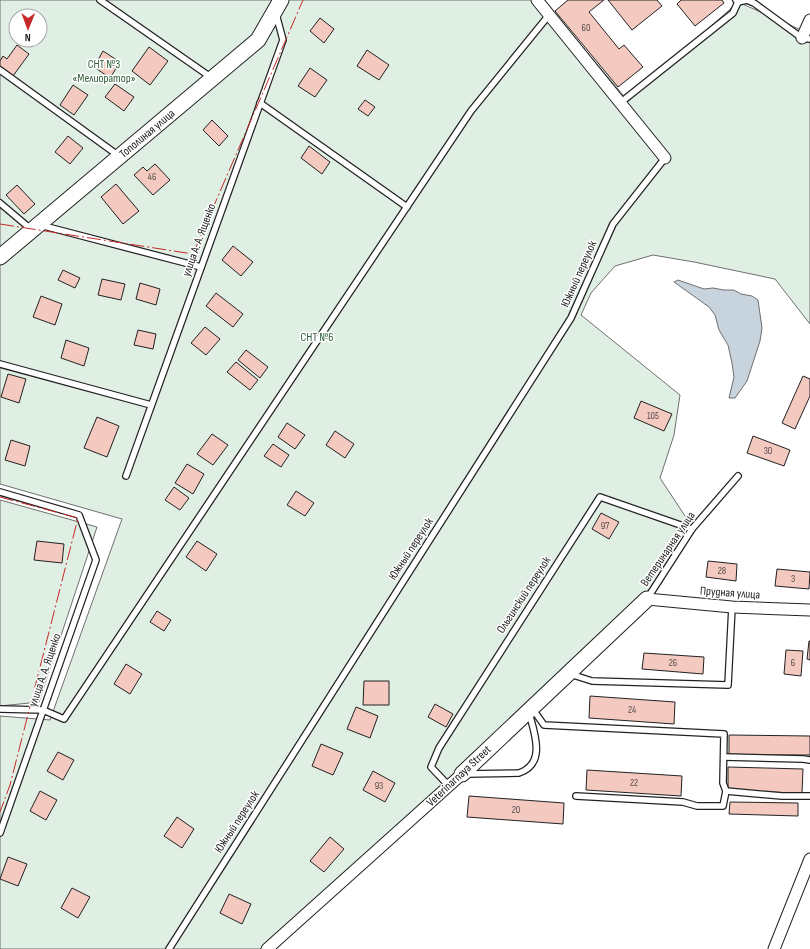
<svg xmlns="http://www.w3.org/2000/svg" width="810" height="949" font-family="'Sofia Sans Condensed',sans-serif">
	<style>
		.green { fill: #e0efe3; stroke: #6f6f6f; fill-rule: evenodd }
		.water { fill: #c7d3dd; stroke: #6f6f6f }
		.building { fill: #f3c9c0; stroke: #222 }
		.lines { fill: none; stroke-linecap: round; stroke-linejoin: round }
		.lane-casing { stroke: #222; stroke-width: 8 }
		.street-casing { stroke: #222; stroke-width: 13 }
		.secondary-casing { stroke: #222; stroke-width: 17 }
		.lane { stroke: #fff; stroke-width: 5.5 }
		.street { stroke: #fff; stroke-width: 11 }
		.secondary { stroke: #fff; stroke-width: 15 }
		.power { stroke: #c62828; stroke-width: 1; stroke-dasharray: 14 3 2 3; stroke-linecap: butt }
		.labels { text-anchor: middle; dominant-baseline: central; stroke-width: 3; stroke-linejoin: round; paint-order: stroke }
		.number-label { font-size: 10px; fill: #564c4a }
		.park-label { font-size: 12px; fill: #2f5e38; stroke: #fff }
		.street-label { font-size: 12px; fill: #222; stroke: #fff }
	</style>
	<rect width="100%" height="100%" fill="#fff"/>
	<!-- green -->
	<g class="green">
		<path d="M0,0H543L628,101L738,2L810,34V324L775,279L694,262L653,255L615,266L591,293L581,315L680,395L674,435L660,478L691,525L649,602L422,815L260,949H0V716L50,720L122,519L0,484ZM16,16H40V40H16Z"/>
		<path d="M0,500L97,527L39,702L0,706Z"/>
	</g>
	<!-- water -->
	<path class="water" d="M678,280L704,289L713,288L724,290H734L741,294L752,296L758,300L762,328L760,341L747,381L735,398H729L734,377L732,363L728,345L719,330L715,315L709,307L674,282Z"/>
	<!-- building -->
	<g class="building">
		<path d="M568,0H604L589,12L619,49L624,45L643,67L618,87L555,11Z"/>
		<path d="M608,0H657L662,6L632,30Z"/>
		<path d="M681,0H722L724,3L695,26L677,4Z"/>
		<path d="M320,18L334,29L324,43L310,31Z"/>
		<path d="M17,45L29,54L13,76L0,67V61L3,56L7,59Z"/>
		<path d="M149,47L168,61L150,85L132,71Z"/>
		<path d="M367,50L389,65L379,80L357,66Z"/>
		<path d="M103,51L120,62L110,78L94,67Z"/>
		<path d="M310,68L327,80L315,97L298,86Z"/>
		<path d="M115,84L134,97L124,111L105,97Z"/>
		<path d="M73,85L88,95L74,115L60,105Z"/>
		<path d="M365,100L375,107L368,116L358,109Z"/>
		<path d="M212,120L228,136L219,146L203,130Z"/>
		<path d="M68,136L83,148L70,164L55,152Z"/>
		<path d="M309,146L330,162L322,174L301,158Z"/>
		<path d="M155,164L170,180L153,195L134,175L143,167L147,171Z"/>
		<path d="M116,184L139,211L123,224L101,197Z"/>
		<path d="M17,185L35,204L24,214L6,195Z"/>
		<path d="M233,246L253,262L241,276L222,260Z"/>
		<path d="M63,270L80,278L75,288L58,280Z"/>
		<path d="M102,279L125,284L121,300L98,295Z"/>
		<path d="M140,283L160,289L156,305L136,299Z"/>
		<path d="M216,293L243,314L233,327L206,306Z"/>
		<path d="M41,296L62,304L55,325L33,317Z"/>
		<path d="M205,327L220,339L206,355L191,343Z"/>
		<path d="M138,330L156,334L153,349L134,345Z"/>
		<path d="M66,340L89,348L84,366L61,358Z"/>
		<path d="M246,350L268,367L260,378L238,360Z"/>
		<path d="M236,362L258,380L250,390L227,372Z"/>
		<path d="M8,374L26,379L19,403L1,397Z"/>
		<path d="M803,376L810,379V396L795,429L782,423Z"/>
		<path d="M641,401L672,414L664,431L634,418Z"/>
		<path d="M97,417L119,426L107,457L84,448Z"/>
		<path d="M287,423L305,435L295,449L278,437Z"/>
		<path d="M335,431L354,444L345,458L326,445Z"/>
		<path d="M212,434L228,445L213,465L197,454Z"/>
		<path d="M753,436L790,450L784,466L747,453Z"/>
		<path d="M11,440L30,446L25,466L5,460Z"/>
		<path d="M273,444L289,455L281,467L264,456Z"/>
		<path d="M187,464L204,474L193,494L175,483Z"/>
		<path d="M174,487L189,498L180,510L165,500Z"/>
		<path d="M296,491L314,503L305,516L287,505Z"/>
		<path d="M601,513L619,522L609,539L592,529Z"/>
		<path d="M37,541L64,544L62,563L34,560Z"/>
		<path d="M197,541L217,554L206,571L186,557Z"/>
		<path d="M708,561L737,564L736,581L706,577Z"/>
		<path d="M777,569L810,572L809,589L775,586Z"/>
		<path d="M157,611L171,620L164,631L150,622Z"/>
		<path d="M809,641H810V660L807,659Z"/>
		<path d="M786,650L803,651L801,676L784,674Z"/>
		<path d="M644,653L704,657L703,674L642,669Z"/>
		<path d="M126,664L142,674L130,694L114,684Z"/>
		<path d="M364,681H389V705H363Z"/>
		<path d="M590,696L675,702L674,724L589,718Z"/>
		<path d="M435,704L453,714L446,727L428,717Z"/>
		<path d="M356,707L378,716L370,738L347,729Z"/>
		<path d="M729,735L810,736V755H729Z"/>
		<path d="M321,744L343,753L333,775L312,766Z"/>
		<path d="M58,752L74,760L63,780L47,771Z"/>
		<path d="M728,767L803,769L802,793L728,791Z"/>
		<path d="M587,770L682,776L681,796L586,790Z"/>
		<path d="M373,771L395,783L385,802L363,790Z"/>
		<path d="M40,791L57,800L46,820L30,811Z"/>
		<path d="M469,796L564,803L563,824L467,817Z"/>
		<path d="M730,802L798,803V816L729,814Z"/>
		<path d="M177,817L194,829L182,848L164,836Z"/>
		<path d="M330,837L344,849L324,872L310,861Z"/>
		<path d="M8,857L27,864L18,886L0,879Z"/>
		<path d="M72,888L90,897L78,918L61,908Z"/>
		<path d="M229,894L251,904L242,924L220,913Z"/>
	</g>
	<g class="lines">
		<defs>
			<g id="lane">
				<path d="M100,0L212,78"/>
				<path d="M738,2L747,0L754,3L802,38L810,39"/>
				<path d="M0,70L119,156"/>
				<path d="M260,103L407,207"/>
				<path d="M620,103L733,13L738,2L736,0"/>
				<path d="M0,203L32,230"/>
				<path d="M40,225L201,267"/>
				<path d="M0,364L151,405"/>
				<path d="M126,476L283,40L276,14"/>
				<path d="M0,492L79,515L96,560L0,833"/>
				<path d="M647,599L692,529L738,476"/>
				<path d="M570,674L592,681L728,685L732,607"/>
				<path d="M532,708L544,725L724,734L723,783L726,791L782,796H810"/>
				<path d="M0,709L43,710L64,719L471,111L549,15"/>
				<path d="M724,757L803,759L810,760"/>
				<path d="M467,774L519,773C546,764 535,734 529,713"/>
				<path d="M449,786L431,767L439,748L600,497L692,529"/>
				<path d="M576,796L683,802L697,806H723L726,791"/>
				<path d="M169,949L571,318L613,224L665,158"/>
			</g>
			<g id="street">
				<path d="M537,0L665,158"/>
				<path d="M802,38L810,20"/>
				<path d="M647,599L732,607L810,610"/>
				<path d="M267,949L462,774"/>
				<path d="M774,949L810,859"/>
			</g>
			<g id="secondary">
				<path id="s1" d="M0,257L258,40L281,0"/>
				<path d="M462,774L647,599"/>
			</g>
		</defs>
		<!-- lane casing -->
		<use href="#lane" class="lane-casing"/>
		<!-- street casing -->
		<use href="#street" class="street-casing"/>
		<!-- secondary casing -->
		<use href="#secondary" class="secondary-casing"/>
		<!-- lane -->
		<use href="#lane" class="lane"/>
		<!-- street -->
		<use href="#street" class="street"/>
		<!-- secondary -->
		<use href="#secondary" class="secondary"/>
		<!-- power -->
		<g class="power">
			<path d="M0,224L193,254L303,0"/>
			<path d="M0,497L78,518L10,785L0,812"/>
		</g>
	</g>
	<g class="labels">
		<!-- number labels -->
		<g class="number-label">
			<text x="586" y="28">60</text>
			<text x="152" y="177">46</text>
			<text x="653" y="416">105</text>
			<text x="768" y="451">30</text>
			<text x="605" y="526">97</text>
			<text x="722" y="571">28</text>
			<text x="793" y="579">3</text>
			<text x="673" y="663">26</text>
			<text x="793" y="663">6</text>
			<text x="632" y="710">24</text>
			<text x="634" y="783">22</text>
			<text x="379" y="786">93</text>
			<text x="516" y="810">20</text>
		</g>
		<!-- park labels -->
		<g class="park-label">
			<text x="104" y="64">СНТ №3<tspan x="104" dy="14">«Мелиоратор»</tspan></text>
			<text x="317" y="337">СНТ №6</text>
		</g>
		<!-- street labels -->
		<g class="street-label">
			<text stroke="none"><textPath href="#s1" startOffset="192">Тополиная улица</textPath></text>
			<text transform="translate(199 240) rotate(-70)">улица А. А. Ященко</text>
			<text transform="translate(579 274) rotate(-66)">Южный переулок</text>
			<text transform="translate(411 549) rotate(-57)">Южный переулок</text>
			<text transform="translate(668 549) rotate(-56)">Ветеринарная улица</text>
			<text transform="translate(730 593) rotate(4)">Прудная улица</text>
			<text transform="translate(524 595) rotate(-57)">Ольгинский переулок</text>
			<text transform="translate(45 670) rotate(-71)">улица А. А. Ященко</text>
			<text transform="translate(459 776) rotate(-43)">Veterinarnaya Street</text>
			<text transform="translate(237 822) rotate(-57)">Южный переулок</text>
		</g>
	</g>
	<!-- north arrow -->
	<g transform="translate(28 28) rotate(181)"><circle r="19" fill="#ffffff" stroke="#a7a7a7"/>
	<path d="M0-3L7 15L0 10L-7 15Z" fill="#c62828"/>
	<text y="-6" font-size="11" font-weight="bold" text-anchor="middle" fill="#222222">N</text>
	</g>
</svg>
